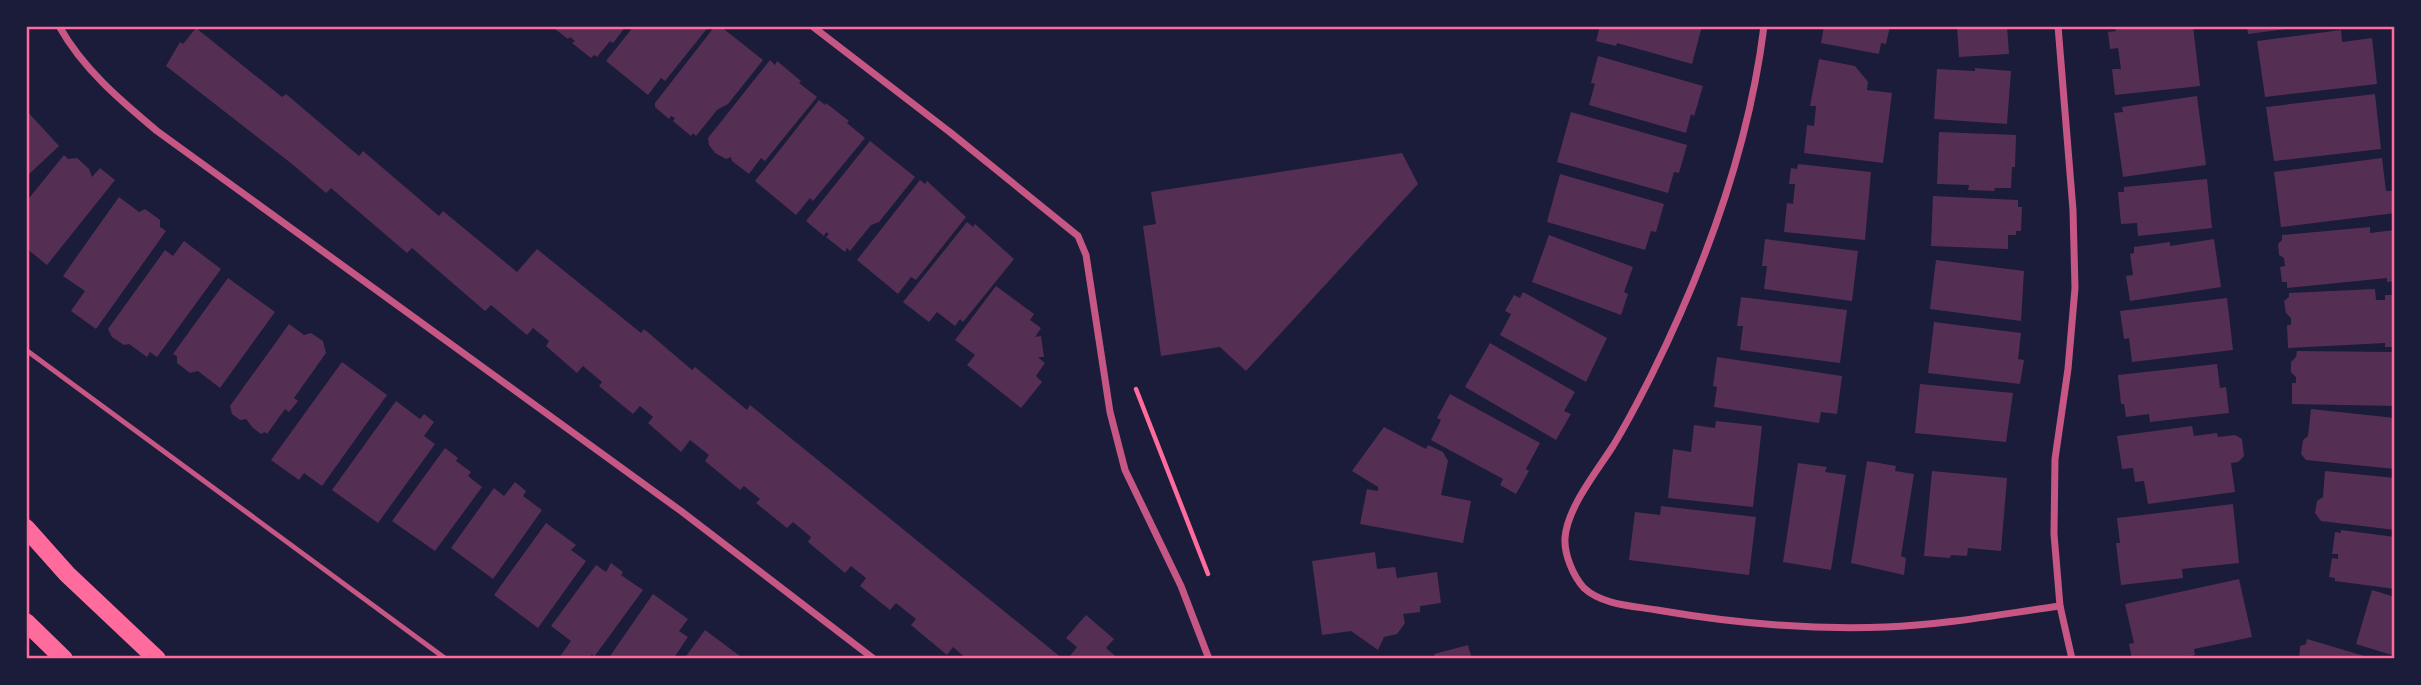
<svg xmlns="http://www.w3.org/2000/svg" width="2421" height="685" font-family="'Exo 2',sans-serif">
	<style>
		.building { fill: #542f53 }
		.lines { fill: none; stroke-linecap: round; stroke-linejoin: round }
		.path { stroke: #ff6b9d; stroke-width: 4.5 }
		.service { stroke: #c65784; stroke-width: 5 }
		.minor { stroke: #c65784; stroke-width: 7 }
		.primary { stroke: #ff6b9d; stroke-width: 18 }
		.neatline { fill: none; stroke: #ff6b9d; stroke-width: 2.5 }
	</style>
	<rect width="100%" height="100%" fill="#1b1b3a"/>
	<!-- building -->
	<g class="building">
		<path d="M557,26H626L613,43L610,41L597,57L594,55L591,58L572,43L575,41L570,37L568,39L555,29Z"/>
		<path d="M634,26H709L665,81L661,78L648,95L606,61Z"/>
		<path d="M715,26H720L763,60L728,104L717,110L696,136L693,133L691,136L673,121L675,118L671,116L669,119L655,107V103Z"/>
		<path d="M1600,26H1702L1692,64L1617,43L1616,46L1596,41Z"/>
		<path d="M1824,26H1890L1886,44L1881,43L1879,54L1821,43Z"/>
		<path d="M1957,26H2007L2009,54L1959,57Z"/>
		<path d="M2115,26H2193L2200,86L2115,95L2112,69H2121L2118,48L2110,49L2108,32L2116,31Z"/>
		<path d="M2247,26H2292L2293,28L2248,34Z"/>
		<path d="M196,28L282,97L286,94L359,156L363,151L439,216L443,211L517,272L537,249L641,333L644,329L692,370L695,367L747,410L750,405L1063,659H967L953,647L947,655L911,625L916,619L896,603L890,610L860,586L866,578L851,566L845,573L808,542L811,537L793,522L787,528L756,503L760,499L744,486L740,490L705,461L709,455L690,440L681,452L648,423L653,417L640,406L633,414L599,386L602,382L583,366L577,373L546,346L549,341L533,328L527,335L491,305L485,311L412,248L407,253L331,188L326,193L292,164L166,66L180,42L183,44Z"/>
		<path d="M2341,30L2342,42L2372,38L2377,84L2265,97L2257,41Z"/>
		<path d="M1598,56L1703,86L1694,116L1691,114L1686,133L1589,105L1595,84L1591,83Z"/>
		<path d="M1819,59L1855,66L1868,82L1867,90L1892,93L1883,163L1804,153L1807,125L1814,126L1816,106H1810Z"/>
		<path d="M770,60L775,65L777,61L801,81L799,83L817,97L765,161L761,158L749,174L732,161L731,157L726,159L715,153L709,145L708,138Z"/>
		<path d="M1975,68L2011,71L2007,124L1934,119L1937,69L1975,71Z"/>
		<path d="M2375,94L2381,149L2274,161L2266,107Z"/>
		<path d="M2197,96L2206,165L2123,177L2114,113L2123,112L2122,107Z"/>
		<path d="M819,100L825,105L826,103L849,121L847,123L865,138L813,201L810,198L796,215L755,181Z"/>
		<path d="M26,110L59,146L26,177Z"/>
		<path d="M1571,112L1687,145L1679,173L1674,172L1668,193L1557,162Z"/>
		<path d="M1939,132L2016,135L2015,167H2012L2011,188H1994L1995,191L1968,190L1969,185L1937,184Z"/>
		<path d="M870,141L915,177L879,222L871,225L850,251L847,248L845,252L826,237L829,234L826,232L824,236L806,221Z"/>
		<path d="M1402,153L1418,184L1246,371L1220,347L1161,356L1143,226L1156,224L1151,192Z"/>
		<path d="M64,155L68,159L77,158L89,169L92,177L100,168L115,180L47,265L26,248V202Z"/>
		<path d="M2382,158L2386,191H2393L2395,213L2281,227L2274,172Z"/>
		<path d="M1798,164L1871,172L1865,240L1784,232L1787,203L1793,204L1795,184H1789L1791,168L1797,169Z"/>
		<path d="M1560,174L1664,204L1656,232L1651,231L1645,250L1547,222Z"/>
		<path d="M2207,179L2212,228L2138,236L2137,223L2121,224L2118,192H2124V187Z"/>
		<path d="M920,180L925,184L927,181L966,217L916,280L911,277L898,294L857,260Z"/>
		<path d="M1933,196L2018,200V207H2022L2021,231H2016V235H2008V249L1931,246Z"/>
		<path d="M119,197L139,212L145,209L160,220V227L166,231L96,329L71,311L85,291L63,276Z"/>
		<path d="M967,222L973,227L975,224L1014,259L963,322L960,319L955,326L937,312L929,322L903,302Z"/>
		<path d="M2370,227V233L2395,230V281L2387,282V278L2287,288V282H2282L2280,267L2285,266L2284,258L2279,255L2278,244L2282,240V235Z"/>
		<path d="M1549,235L1633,267L1624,292L1628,294L1621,315L1532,282Z"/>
		<path d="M1765,239L1858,251L1852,301L1764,289L1767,266H1762Z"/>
		<path d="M2214,239L2221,287L2130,301L2126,276L2133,275L2130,254L2134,253V247L2170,242V246Z"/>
		<path d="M184,241L221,269L157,357L150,352L147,357L129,344L124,345L112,337L108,329L165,250L173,256Z"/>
		<path d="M1936,260L2024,271L2021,321L1930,309Z"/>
		<path d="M228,278L275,312L220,388L198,371L190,373L177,363V356L173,354Z"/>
		<path d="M996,286L1034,314L1030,320L1041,328L1035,337L1041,336L1044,357H1038L1045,363L1036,376L1042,382L1021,408L967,365L975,355L955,340Z"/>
		<path d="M2375,289L2376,300H2385V295H2395V347H2385V343L2288,348L2287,325H2291V318L2286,313L2284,301L2289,297V293Z"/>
		<path d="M1523,292L1607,338L1586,382L1500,335L1511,314L1505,311L1514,295L1520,298Z"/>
		<path d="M1741,297L1847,310L1840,363L1740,350L1743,326H1737Z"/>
		<path d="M2227,298L2233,350L2132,362L2129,338L2124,339L2120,311Z"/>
		<path d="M1934,322L2021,333L2018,359L2024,360L2020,384L1928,373Z"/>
		<path d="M289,324L304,335L311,333L323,341L326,353L294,398L298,401L289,412L285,409L267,434L265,432L261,434L253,428L246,419L240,420L232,414L230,406Z"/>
		<path d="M1490,343L1575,392L1564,411L1571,414L1556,440L1465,387Z"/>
		<path d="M2297,351L2395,352V406L2292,404V383H2296V377L2291,372V362L2296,357Z"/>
		<path d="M1717,357L1842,376L1837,414L1821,412L1819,423L1714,407L1717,387L1713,386Z"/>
		<path d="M342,362L387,395L322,486L304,473L299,480L271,460Z"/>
		<path d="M2217,364L2220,388L2226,387L2229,413L2150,422L2149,414L2126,417L2124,404H2121L2118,375Z"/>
		<path d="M1920,384L2013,393L2006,442L1915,433Z"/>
		<path d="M1450,394L1540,443L1526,469L1529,471L1516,494L1500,485L1503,479L1431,440L1441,420L1437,418Z"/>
		<path d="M396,401L420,419L424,414L434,422L424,436L435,444L378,523L332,490Z"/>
		<path d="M2311,409L2395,418V469L2306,460L2301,454L2303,440L2308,436Z"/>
		<path d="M1716,421L1762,426L1753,507L1668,498L1673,449L1691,452L1694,425L1715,428Z"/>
		<path d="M2192,426L2194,436L2217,433L2218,437L2235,435L2242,439L2244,456L2238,462L2231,463L2235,492L2148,504L2144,481L2135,482L2133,468L2122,469L2117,436Z"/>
		<path d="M1384,427L1426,449L1428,445L1443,452L1448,461L1441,495L1471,501L1463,543L1360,524L1367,489L1378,491V487L1352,471Z"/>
		<path d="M445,448L458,458L456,461L471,472L468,476L482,487L435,551L392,521Z"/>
		<path d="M1867,461L1896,466L1895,471L1914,474L1901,556L1906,558L1904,575L1851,563Z"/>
		<path d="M1798,463L1827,467L1825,472L1846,475L1831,570L1783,562Z"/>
		<path d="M1932,471L2007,478L2001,551L1968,548L1967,556L1951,555L1950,558L1924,556Z"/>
		<path d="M2325,471L2395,478V530L2321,521L2315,513L2317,501L2323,497Z"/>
		<path d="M515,482L526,491L523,496L542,510L493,579L451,548L494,488L504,496Z"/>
		<path d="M2233,504L2239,563L2182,569L2183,578L2121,585L2116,543H2120L2117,518Z"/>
		<path d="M1661,506L1756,517L1749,575L1629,560L1635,512L1660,515Z"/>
		<path d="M546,523L576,545L571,550L586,561L538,628L494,595Z"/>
		<path d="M2341,530L2395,537V589L2335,581V578L2329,577L2332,558L2338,559V554H2332L2335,532L2341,533Z"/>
		<path d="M1375,552L1377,569L1395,567L1397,578L1437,572L1441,603L1420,606V612L1403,614L1405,623L1397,634L1384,637L1378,650L1351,631L1322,635L1312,561Z"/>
		<path d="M611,563L623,572L621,575L643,590L594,657L592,654L589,659H558L571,641L551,626L596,565L606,572Z"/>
		<path d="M2239,579L2252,637L2194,649L2195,655L2178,659H2132L2129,644L2134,643L2125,604Z"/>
		<path d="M2372,590L2395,597V656L2356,644Z"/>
		<path d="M653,594L688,619L679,631L688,637L673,659H608Z"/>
		<path d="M1086,615L1114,639L1106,648L1119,659H1073L1070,656L1077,647L1066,638Z"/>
		<path d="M705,630L744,659H684Z"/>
		<path d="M2307,639L2371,658V659H2299L2300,646L2306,644Z"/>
		<path d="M1468,645L1472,659H1436L1434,654Z"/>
	</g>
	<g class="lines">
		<!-- path -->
		<path class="path" d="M1136,389L1208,574"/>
		<!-- service -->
		<path class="service" d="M26,350L446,659"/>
		<!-- minor -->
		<g class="minor">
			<path d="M59,26C83,69 120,100 157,131L681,511L874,659"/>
			<path d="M812,26L951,133L1078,236L1086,255L1110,412L1125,470L1181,586L1209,659"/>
			<path d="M1764,26C1749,147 1706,265 1652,374C1640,398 1627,423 1613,446C1597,471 1567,508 1565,538C1564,554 1573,576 1584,588C1602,605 1634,606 1657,610C1732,623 1810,630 1886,627C1944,625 2002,614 2060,606"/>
			<path d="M2058,26L2073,210L2075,288L2068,369L2055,459L2054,534L2060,606L2072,659"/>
		</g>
		<!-- primary -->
		<g class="primary">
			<path d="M26,528L67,574L157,659"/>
			<path d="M26,622L64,659"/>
		</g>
	</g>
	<!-- border -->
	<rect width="2421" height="685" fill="none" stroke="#1b1b3a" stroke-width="56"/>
	<rect x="28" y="28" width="2365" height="629" class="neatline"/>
</svg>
